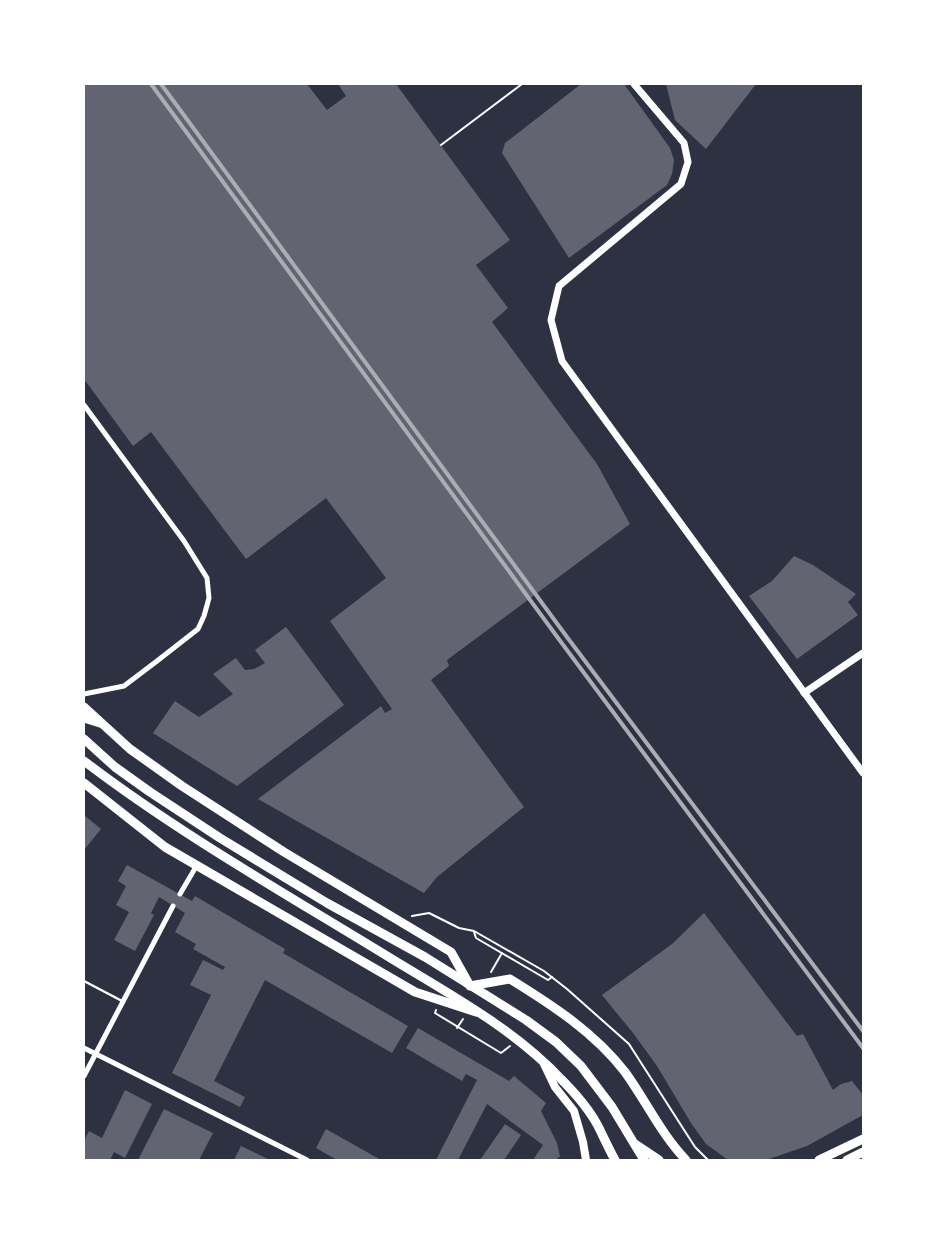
<svg xmlns="http://www.w3.org/2000/svg" width="947" height="1244" font-family="Cabin,sans-serif">
	<style>
		.building { fill: #626471 }
		.lines { fill: none; stroke-linecap: round; stroke-linejoin: round }
		.path { stroke: #fff; stroke-width: 2 }
		.service { stroke: #fff; stroke-width: 2.5 }
		.minor { stroke: #fff; stroke-width: 5 }
		.tertiary { stroke: #fff; stroke-width: 7 }
		.secondary { stroke: #fff; stroke-width: 8 }
		.primary { stroke: #fff; stroke-width: 9 }
		.trunk { stroke: #fff; stroke-width: 9 }
		.rail { stroke: #abadb3; stroke-width: 4 }
	</style>
	<rect width="100%" height="100%" fill="#2d3142"/>
	<!-- building -->
	<g class="building">
		<path d="M84,84H307L327,110L346,96L338,84H396L510,240L476,265L508,308L492,322L597,464L630,524L447,660L449,666L431,680L524,807L437,877L424,893L258,799L381,706L385,713L392,709L330,621L386,578L326,498L246,559L151,432L133,446L84,379Z"/>
		<path d="M581,84H624L670,148L674,160L672,174L667,185L569,258L502,153L505,143Z"/>
		<path d="M666,84H756L706,149L675,120Z"/>
		<path d="M794,556L813,565L856,594L848,602L858,615L797,659L749,596L772,581Z"/>
		<path d="M286,627L344,705L237,786L153,733L175,701L199,717L233,694L213,674L236,658L245,670L254,669L265,663L255,650Z"/>
		<path d="M84,815L101,829L84,850Z"/>
		<path d="M127,865L192,901L195,896L285,949L283,953L408,1026L392,1053L265,980L214,1081L245,1097L240,1107L172,1073L211,995L190,985L203,960L223,970L225,967L193,949L196,944L175,932L185,913L159,897L151,913L154,915L135,951L114,940L129,912L116,905L126,886L118,881Z"/>
		<path d="M704,913L797,1036L803,1034L833,1090L841,1084L852,1081L863,1095V1115L807,1146L766,1160H728L706,1144L691,1123L657,1066L633,1033L602,995L672,944Z"/>
		<path d="M418,1028L509,1081L514,1076L546,1103L541,1111L557,1143L560,1157H559L556,1160H533L543,1145L487,1104L458,1160H436L477,1080L466,1074L462,1081L406,1048Z"/>
		<path d="M125,1090L152,1104L125,1158L114,1152L110,1160H84V1141L89,1131L102,1138Z"/>
		<path d="M164,1109L213,1133L199,1160H138Z"/>
		<path d="M505,1124L521,1135L504,1160H480Z"/>
		<path d="M326,1129L381,1160H337L316,1148Z"/>
		<path d="M241,1146L270,1160H234Z"/>
	</g>
	<g class="lines">
		<!-- path -->
		<g class="path">
			<path d="M441,145L522,84"/>
			<path d="M412,916L429,913L459,928L474,931L544,971L567,989L629,1044L695,1147L708,1160"/>
			<path d="M474,932L476,938L548,980L552,977"/>
			<path d="M491,972L502,953"/>
			<path d="M436,1010L435,1013L501,1053L510,1046"/>
			<path d="M457,1028L463,1019"/>
		</g>
		<!-- service -->
		<path class="service" d="M84,981L122,1001"/>
		<!-- minor -->
		<g class="minor">
			<path d="M84,405L184,541L207,578L209,598L204,616L198,629L157,661L124,686L84,694"/>
			<path d="M180,894L197,865"/>
			<path d="M84,1048L307,1160"/>
			<path d="M84,1076L173,906"/>
		</g>
		<!-- tertiary -->
		<g class="tertiary">
			<path d="M634,84L684,143L688,162L681,184L559,286L551,320L562,361L863,773"/>
			<path d="M804,693L863,653"/>
		</g>
		<!-- secondary -->
		<path class="secondary" d="M544,1064L555,1087L574,1111L583,1142L586,1160"/>
		<!-- primary -->
		<g class="primary">
			<path d="M84,707L130,749L182,786L284,852L451,952L470,986L510,979C552,1005 594,1032 625,1072C646,1101 661,1134 686,1160"/>
			<path d="M84,718L100,723"/>
			<path d="M84,783L165,847L415,992L476,1012"/>
			<path d="M635,1144L659,1160"/>
			<path d="M819,1160L863,1139"/>
			<path d="M847,1160L863,1152"/>
		</g>
		<!-- trunk -->
		<g class="trunk">
			<path d="M84,739L115,767L150,792L220,838L327,903L425,957L526,1020L556,1042L581,1066L612,1107L644,1160"/>
			<path d="M84,761C181,835 288,895 392,959C451,995 514,1029 561,1079C575,1093 589,1109 598,1126C604,1138 609,1149 615,1160"/>
		</g>
		<!-- rail -->
		<g class="rail">
			<path d="M151,84L558,638L863,1048"/>
			<path d="M161,84L564,633L863,1031"/>
		</g>
	</g>
	<!-- border -->
	<rect width="947" height="1244" fill="none" stroke="#ffffff" stroke-width="170"/>
</svg>
